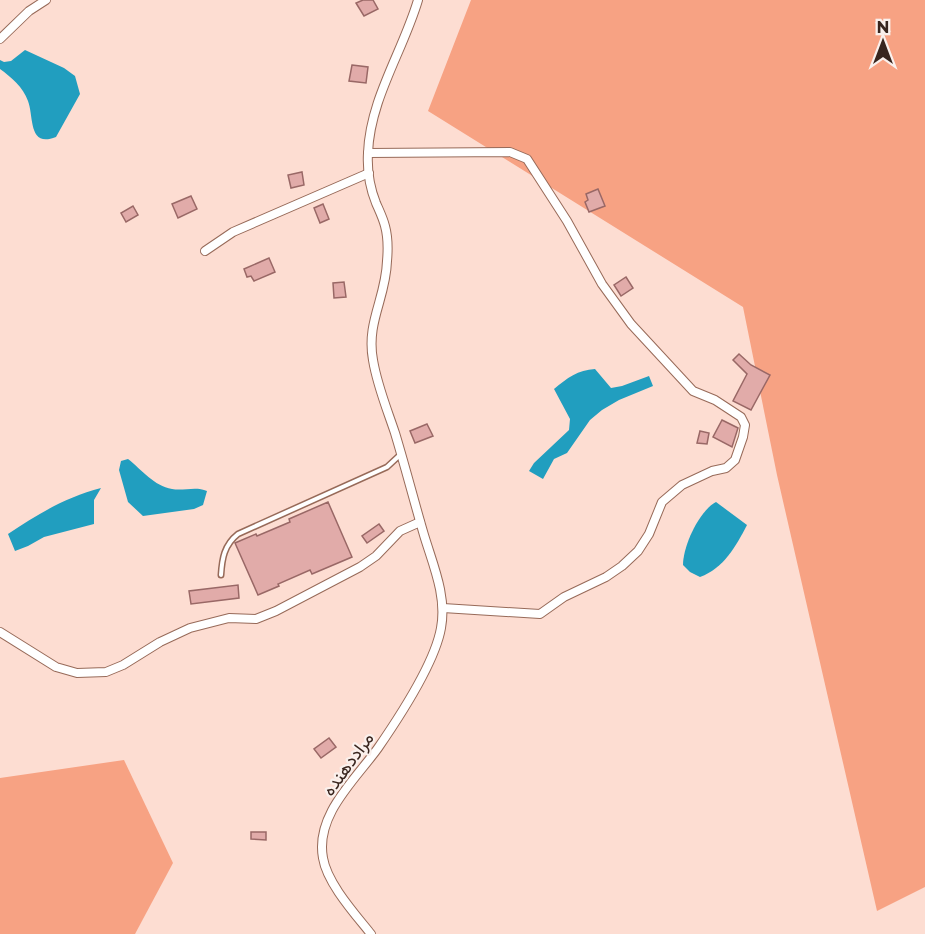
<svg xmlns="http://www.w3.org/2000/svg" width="925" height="934" font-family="Montserrat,Vazirmatn,sans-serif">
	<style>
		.green { fill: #f7a283 }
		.water { fill: #219ebf }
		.building { fill: #e1aba9; stroke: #996866; stroke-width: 1.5 }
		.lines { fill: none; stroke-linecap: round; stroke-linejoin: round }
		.service-casing { stroke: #976a59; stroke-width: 7 }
		.minor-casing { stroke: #976a59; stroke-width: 10 }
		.service { stroke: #fff; stroke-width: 4 }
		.minor { stroke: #fff; stroke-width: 8 }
		.labels { text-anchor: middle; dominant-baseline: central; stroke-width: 4.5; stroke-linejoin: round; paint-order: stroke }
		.street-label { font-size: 18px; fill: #38251e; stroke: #faf0ec }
	</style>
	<rect width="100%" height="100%" fill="#fdddd2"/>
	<!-- green -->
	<g class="green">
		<path d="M471,0H925V887L877,911L777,475L743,307L428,111Z"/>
		<path d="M124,760L173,863L135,934H0V778Z"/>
	</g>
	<!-- water -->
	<g class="water">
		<path d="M25,50L64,68L75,76L80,94L56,137C28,148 34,117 28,101C23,87 11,77 0,69V60L4,62L11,61Z"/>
		<path d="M595,369L611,388L622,386L649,376L653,386L619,400L602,410L590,420L567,453L554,459L543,479L529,471L534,463L569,430L570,419L554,389C567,378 578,370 595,369Z"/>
		<path d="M128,459C142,470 154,486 172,489C184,491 196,486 207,491L203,505L194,509L143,516L128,502L119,470L121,461Z"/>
		<path d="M101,488L94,500V524L44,537L28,546L15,551L8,534C38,514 66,497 101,488Z"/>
		<path d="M716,502L747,525C736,546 724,568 700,577L690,572L683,565C683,546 699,511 716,502Z"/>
	</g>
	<!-- building -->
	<g class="building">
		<path d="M363,0H373L378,9L364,16L356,3Z"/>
		<path d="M352,65L368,67L366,83L349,81Z"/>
		<path d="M302,172L304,185L291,188L288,175Z"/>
		<path d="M598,189L605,206L589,212L585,202L588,200L586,194Z"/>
		<path d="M191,196L197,209L178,218L172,204Z"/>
		<path d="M323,204L329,219L320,223L314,208Z"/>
		<path d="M133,206L138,215L126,222L121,213Z"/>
		<path d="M269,258L275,272L254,281L251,276L247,277L244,269Z"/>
		<path d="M626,277L633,288L621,296L614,285Z"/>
		<path d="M344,282L346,297L334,298L333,283Z"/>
		<path d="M739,354L751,365L770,375L751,410L733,401L747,374L733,360Z"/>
		<path d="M722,420L738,428L732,447L713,437Z"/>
		<path d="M427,424L433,436L415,443L410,431Z"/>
		<path d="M700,431L709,433L707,444L697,443Z"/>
		<path d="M328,502L352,557L312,574L310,570L278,584L279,586L258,595L235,543L256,534L257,536L290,522L289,519Z"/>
		<path d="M379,524L384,531L367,543L362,536Z"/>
		<path d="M238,585L239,598L191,604L189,591Z"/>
		<path d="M329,738L336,747L321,758L314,749Z"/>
		<path d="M251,832H266V840L251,839Z"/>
	</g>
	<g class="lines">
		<defs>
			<path id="service" d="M221,575C222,559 224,545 238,534L387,467L401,454"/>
			<g id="minor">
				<path d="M0,39L29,11L46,0"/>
				<path d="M368,153L510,152L527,159L567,221L602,284L631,324L693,391L715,400L741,417L745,425L743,437L735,460L726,468L712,471L682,485L662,502L649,534L638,551L622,566L606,577L564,597L540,614L443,608"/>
				<path d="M205,251L233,232L369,173"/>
				<path d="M0,632L56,667L77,673L106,672L123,665L160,642L190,628L229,618L256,619L276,611L360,567L376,556L400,531L420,522"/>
				<path d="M371,934C355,914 327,883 323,858C315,815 355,780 378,748C398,719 435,662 441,628C447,596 433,565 424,535C414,501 405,466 395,433C387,409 377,385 373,360C366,322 386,298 387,261C388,250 388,237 385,226C383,218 379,210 376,203C370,188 367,170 368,153C370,99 403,51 418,0"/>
			</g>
		</defs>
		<!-- service casing -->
		<use href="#service" class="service-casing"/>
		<!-- minor casing -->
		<use href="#minor" class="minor-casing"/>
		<!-- service -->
		<use href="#service" class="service"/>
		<!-- minor -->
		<use href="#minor" class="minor"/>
	</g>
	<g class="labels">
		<!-- street labels -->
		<g class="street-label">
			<text transform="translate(348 764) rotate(-54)">مراددهنده</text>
		</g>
	</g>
	<!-- north arrow -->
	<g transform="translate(883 42)" stroke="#faf0ec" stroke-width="4.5" paint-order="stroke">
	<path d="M0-4.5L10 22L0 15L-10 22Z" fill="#38251e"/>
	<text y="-9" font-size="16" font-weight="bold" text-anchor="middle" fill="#38251e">N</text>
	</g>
</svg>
